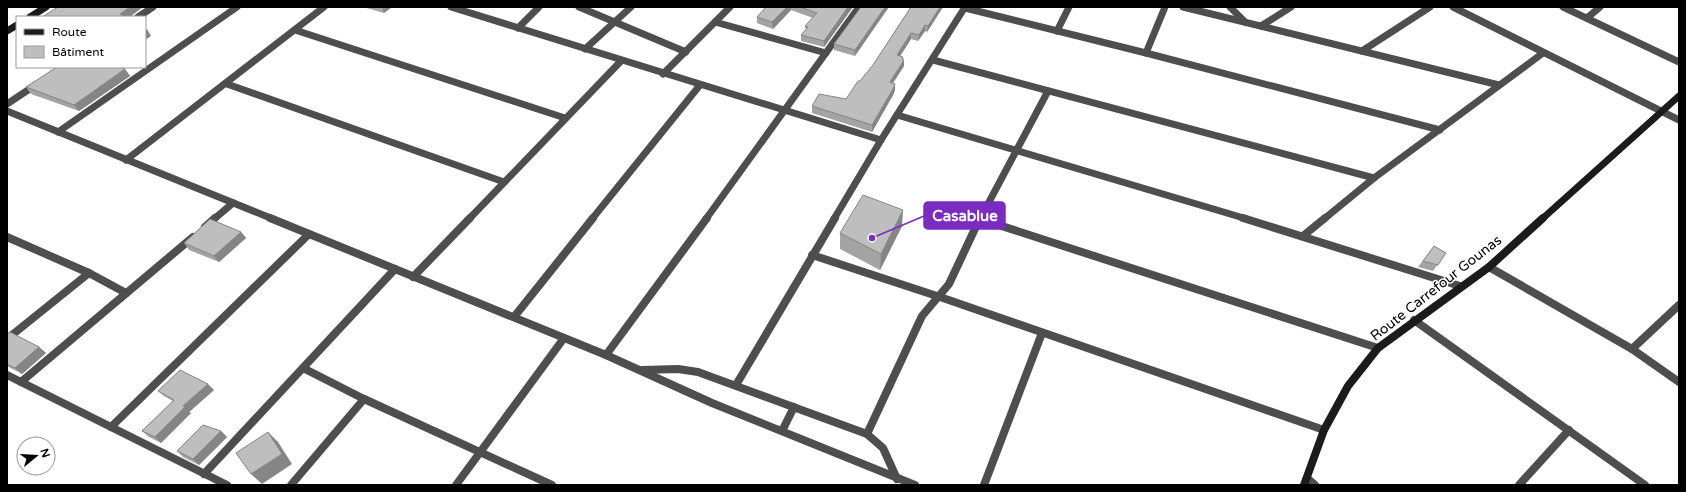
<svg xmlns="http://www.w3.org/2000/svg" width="1686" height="492" font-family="'Varela Round',sans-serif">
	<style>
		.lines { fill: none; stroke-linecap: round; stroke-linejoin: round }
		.street-far1 { stroke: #4e4e4e; stroke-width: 7 }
		.street { stroke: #4e4e4e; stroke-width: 8 }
		.secondary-far1 { stroke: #1b1b1b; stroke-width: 7 }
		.secondary { stroke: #1b1b1b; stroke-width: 8 }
		.wall { fill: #a3a3a3 }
		.shaded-wall { fill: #858585 }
		.building { fill: #bebebe; stroke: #858585 }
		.labels { text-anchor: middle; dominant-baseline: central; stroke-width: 3; stroke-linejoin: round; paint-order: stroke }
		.street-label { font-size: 14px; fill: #000; stroke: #fff }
		.leader { fill: none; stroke: #7b2cbf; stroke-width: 1.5 }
		.callout-dot { fill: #7b2cbf; stroke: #fff; stroke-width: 1.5 }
		.callout { fill: #7b2cbf; stroke: #7b2cbf; stroke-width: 1.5 }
		.callout-label { font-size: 15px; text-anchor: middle; font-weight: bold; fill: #fff }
	</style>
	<rect width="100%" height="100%" fill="#fff"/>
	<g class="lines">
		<!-- street-far1 -->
		<g class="street-far1">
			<path d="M451,7L881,140"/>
			<path d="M579,7L686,52"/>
			<path d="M1183,7L1499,85"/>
			<path d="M1230,7L1245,22"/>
			<path d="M1453,7L1679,120"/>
			<path d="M1563,7L1679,62"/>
			<path d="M965,8L1146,53L1440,130"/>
			<path d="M138,17L153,7"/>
			<path d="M1587,18L1600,7"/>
			<path d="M715,22L826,53"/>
			<path d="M1261,26L1291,7"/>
			<path d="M518,28L539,7"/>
			<path d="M295,30L565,118"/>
			<path d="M1057,31L1069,7"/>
			<path d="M585,49L631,7"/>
			<path d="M1362,51L1430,7"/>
			<path d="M1146,53L1165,7"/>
			<path d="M933,60L1374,178"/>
			<path d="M663,74L730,7"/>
			<path d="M227,84L504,182"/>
			<path d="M7,104L37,84"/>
			<path d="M7,111L273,219"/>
			<path d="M897,115L1247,219"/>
			<path d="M58,132L237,7"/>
			<path d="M126,160L324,7"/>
			<path d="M214,219L233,203"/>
			<path d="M469,219L621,61"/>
			<path d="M592,219L700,85"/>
			<path d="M706,219L859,7"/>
			<path d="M834,219L881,140L965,7"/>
			<path d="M980,219L1048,91"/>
			<path d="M1324,219L1374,178L1543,53"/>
		</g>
		<!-- street -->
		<g class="street">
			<path d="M270,218L606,355L712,403L915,485"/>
			<path d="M1243,218L1460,286"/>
			<path d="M980,219L1378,348"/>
			<path d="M205,227L215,218"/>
			<path d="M1303,236L1325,218"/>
			<path d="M7,237L89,273L126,293"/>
			<path d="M812,255L940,297L1324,430"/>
			<path d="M1489,267L1632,349L1679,382"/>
			<path d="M413,277L470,218"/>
			<path d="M514,317L593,218"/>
			<path d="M1414,320L1645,485"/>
			<path d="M7,339L89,273"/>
			<path d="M1632,349L1679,305"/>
			<path d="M606,355L707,218"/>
			<path d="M303,368L364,399L552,485"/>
			<path d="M642,370L678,369L698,372L867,434L883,448L897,479"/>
			<path d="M7,375L227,485"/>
			<path d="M21,382L193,237"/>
			<path d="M736,385L835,218"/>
			<path d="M111,427L309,234"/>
			<path d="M782,431L794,407"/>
			<path d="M867,434L922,316L949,284L980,218"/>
			<path d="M204,474L395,269"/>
			<path d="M1307,478L1315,485"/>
			<path d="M291,485L364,399"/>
			<path d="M456,485L564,338"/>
			<path d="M984,485L1042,333"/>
			<path d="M1519,485L1569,430"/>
		</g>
		<!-- secondary-far1 -->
		<g class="secondary-far1">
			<path d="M30,17L46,7"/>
			<path d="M7,31L17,25"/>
			<path d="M1542,219L1679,96"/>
		</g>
		<!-- secondary -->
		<path class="secondary" d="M1304,485L1324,430L1348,386L1378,348L1489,267L1543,218"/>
	</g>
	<!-- wall -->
	<g class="wall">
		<path d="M363,7H392L384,13Z"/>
		<path d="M766,7H853L824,47L801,41V35L806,30L805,26L813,18L791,10L773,29L757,23V17Z"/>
		<path d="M861,7L855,56L834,50V44Z"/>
		<path d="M909,7H943L927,32L925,31L918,41L911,39L900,56L903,60H904V66L893,83L895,84V90L893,95L872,132L812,113V106L846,99L873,65L910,8Z"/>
		<path d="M125,69L130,76L79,111L31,94L26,87Z"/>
		<path d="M902,226L880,270L840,249V233Z"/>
		<path d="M241,232L246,238L219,262L189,250L184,243Z"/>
		<path d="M1434,246L1446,253L1433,271L1418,267Z"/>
		<path d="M7,334L39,347L46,353L22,374L7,366Z"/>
		<path d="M214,390L189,412L191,413L161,443L149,437L142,431L173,401L164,396L158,391Z"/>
		<path d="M221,431L227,437L199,465L183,457L177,451Z"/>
	</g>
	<!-- shaded-wall -->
	<g class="shaded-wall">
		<path d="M130,7H143L130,17H121L120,14Z"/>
		<path d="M382,7H392L384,13Z"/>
		<path d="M787,7H790L791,10L773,29L772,22Z"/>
		<path d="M848,7H853L824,47V41Z"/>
		<path d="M885,7H889L855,56V50Z"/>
		<path d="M940,7H943L927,32L928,26Z"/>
		<path d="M925,25V31L918,41L919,35Z"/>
		<path d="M147,29L151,36L145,40V31Z"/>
		<path d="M911,33V39L897,61V55Z"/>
		<path d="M903,57V62L904,60V66L889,89L890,82Z"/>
		<path d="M125,69L130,76L79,111L74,105Z"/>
		<path d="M895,84V90L893,95L872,132V125Z"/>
		<path d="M903,210L902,226L880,270L881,254Z"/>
		<path d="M241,232L246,238L219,262L214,256Z"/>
		<path d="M39,347L46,353L22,374L15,368Z"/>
		<path d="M208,384L214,390L189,412L191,413L161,443L155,437L183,406Z"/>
		<path d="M221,431L227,437L199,465L193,459Z"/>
		<path d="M268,432L278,442L292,464L262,484L251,474Z"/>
	</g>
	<!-- building -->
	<g class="building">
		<path d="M58,7H130L120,14L125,17H42Z"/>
		<path d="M766,7H787L772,22L757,17Z"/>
		<path d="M800,7H848L824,41L801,35L808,27L805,26L817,13Z"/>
		<path d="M861,7H885L855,50L834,44Z"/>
		<path d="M911,7H940L928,26L925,25L919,35L911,33L897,55L903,57L902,59L904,60L890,82L895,84L893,89L872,125L812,106L819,94L846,99L858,81H860L873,65Z"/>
		<path d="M57,67H120L125,69L74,105L26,87Z"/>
		<path d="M863,195L903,210L881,254L840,233Z"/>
		<path d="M210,219L241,232L214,256L184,243Z"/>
		<path d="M1434,246L1446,253L1438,265L1423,261Z"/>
		<path d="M10,332L39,347L15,368L7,364V334Z"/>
		<path d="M180,370L208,384L183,406L185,407L155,437L142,431L174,400L158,391Z"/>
		<path d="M203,425L221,431L193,459L177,451Z"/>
		<path d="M268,432L282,454L251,474L236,453Z"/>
	</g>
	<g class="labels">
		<!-- street labels -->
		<g class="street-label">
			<text transform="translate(1436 288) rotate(-38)">Route Carrefour Gounas</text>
		</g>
	</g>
	<!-- callouts -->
	<path class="leader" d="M872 238L924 216"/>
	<circle class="callout-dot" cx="872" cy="238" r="4"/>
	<rect class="callout" x="924" y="202" width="81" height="27" rx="4"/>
	<g class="callout-label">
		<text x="965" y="221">Casablue</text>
	</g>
	<!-- border -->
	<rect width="1686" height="492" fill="none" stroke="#000000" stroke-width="16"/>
	<!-- legend -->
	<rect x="16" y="16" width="130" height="52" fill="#ffffff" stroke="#999999"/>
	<rect x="24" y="29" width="20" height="6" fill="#1b1b1b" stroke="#999999"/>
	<text x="52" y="36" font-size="12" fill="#000000">Route</text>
	<rect x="24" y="46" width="20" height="12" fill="#bebebe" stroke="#999999"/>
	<text x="52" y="56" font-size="12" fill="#000000">Bâtiment</text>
	<!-- north arrow -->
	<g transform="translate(36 456) rotate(72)"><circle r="19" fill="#ffffff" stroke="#999999"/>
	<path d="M0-3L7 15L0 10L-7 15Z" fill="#000000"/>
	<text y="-6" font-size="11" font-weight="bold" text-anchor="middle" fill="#000000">N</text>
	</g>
</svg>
